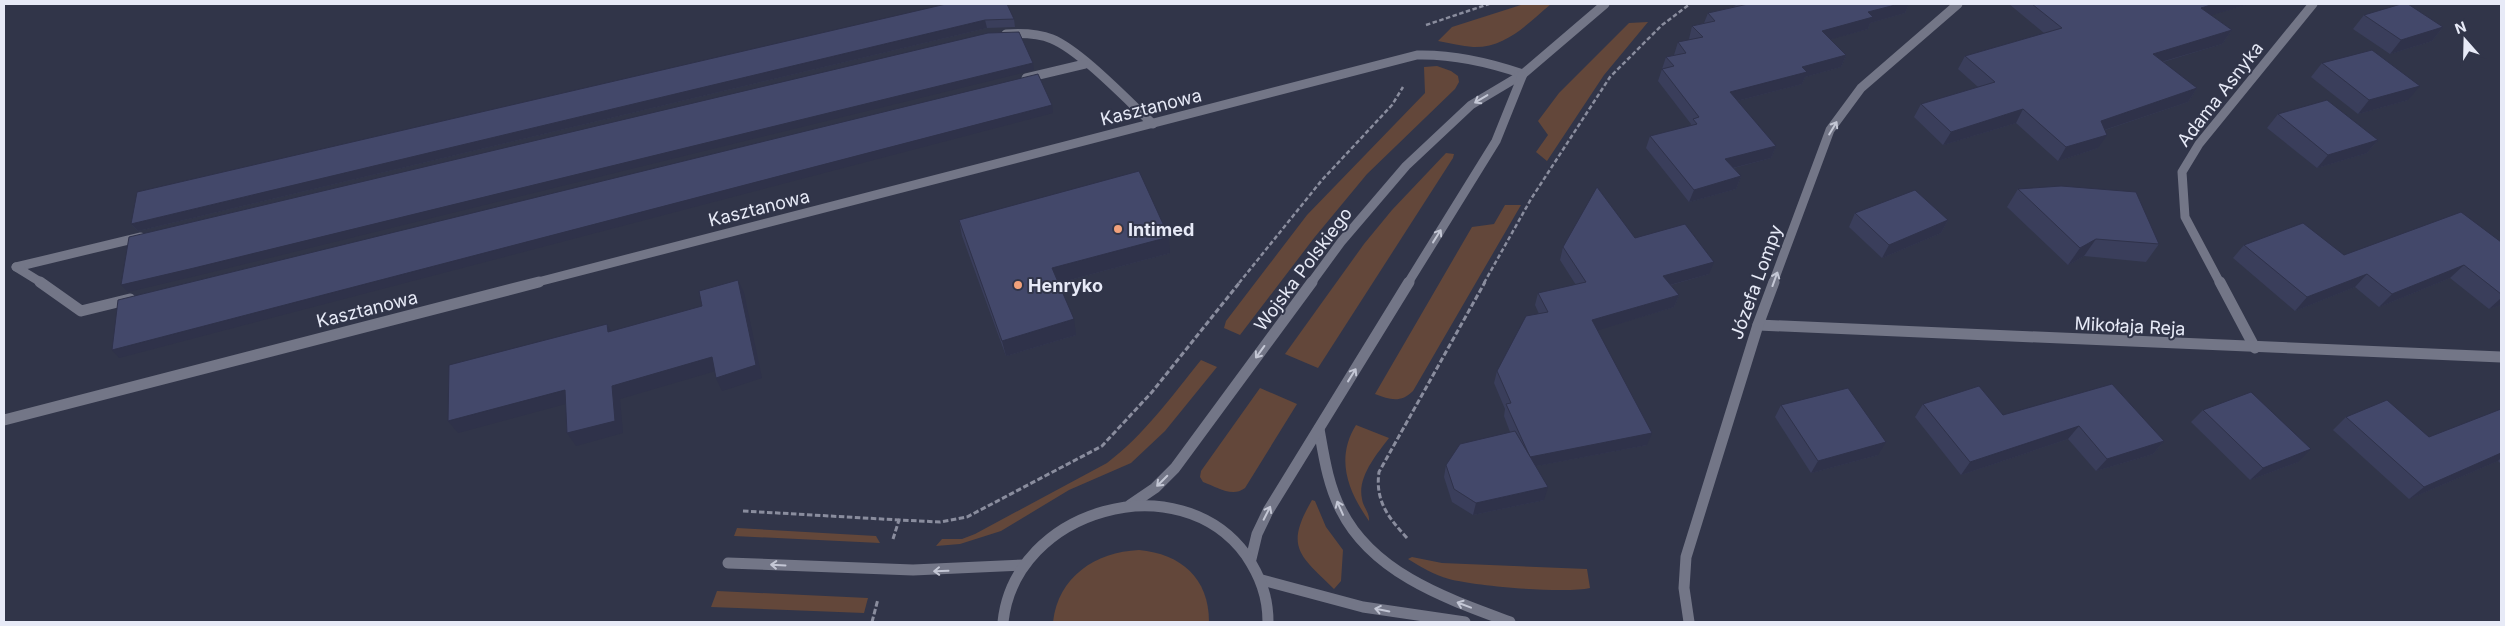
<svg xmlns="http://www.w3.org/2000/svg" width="2505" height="626" font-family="Inter,sans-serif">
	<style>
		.green { fill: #63473a }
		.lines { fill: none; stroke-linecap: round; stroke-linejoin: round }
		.path-far1 { stroke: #8a8d9e; stroke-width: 2.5; stroke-dasharray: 4.5 2.5; stroke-linecap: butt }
		.path { stroke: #8a8d9e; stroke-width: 3; stroke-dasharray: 5.5 2.5; stroke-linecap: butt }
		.service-far1 { stroke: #737687; stroke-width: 9 }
		.service { stroke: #737687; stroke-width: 11 }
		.minor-far1 { stroke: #737687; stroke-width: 9 }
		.minor { stroke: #737687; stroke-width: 11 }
		.tertiary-far1 { stroke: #737687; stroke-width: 9 }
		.tertiary { stroke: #737687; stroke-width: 11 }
		.wall { fill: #3a3e5b }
		.shaded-wall { fill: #2f324a }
		.building { fill: #43486a; stroke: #2f324a }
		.oneway { stroke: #c4c7d5 }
		.poi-dot { fill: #f1a17b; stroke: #313549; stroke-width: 2 }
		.labels { text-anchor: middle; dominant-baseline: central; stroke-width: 4; stroke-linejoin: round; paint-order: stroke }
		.street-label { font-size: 18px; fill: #e7eaf7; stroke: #313549 }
		.poi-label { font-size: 18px; font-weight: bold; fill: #e7eaf7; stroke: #313549; text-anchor: start }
	</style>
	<rect width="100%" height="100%" fill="#313549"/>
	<!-- green -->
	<g class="green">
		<path d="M1524,4H1551C1527,24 1506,48 1473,47C1462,46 1450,43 1438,41L1452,27Z"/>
		<path d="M1648,22L1604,75L1547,161L1536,152L1548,135L1538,121L1559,93L1629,23Z"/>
		<path d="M1437,66L1451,71L1458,76L1459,82L1455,89L1367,174L1314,238L1240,335L1224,328L1226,321L1307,215L1425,93L1424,67Z"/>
		<path d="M1446,153L1454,154L1453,158L1318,368L1285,354L1364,244L1392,210Z"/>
		<path d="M1505,205H1521L1413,391C1401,403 1390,400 1375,394L1472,227L1494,224Z"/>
		<path d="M1201,360L1217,367L1165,431L1131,463L1069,490L1001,531L960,544L936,546L942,539H962L975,534L1107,463C1144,435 1172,396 1201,360Z"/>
		<path d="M1260,388L1297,404L1245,488C1232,498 1217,487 1203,482L1200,477L1201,471Z"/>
		<path d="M1356,425L1389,438C1377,454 1357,477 1362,499C1363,507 1370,513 1369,521C1348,491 1335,459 1356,425Z"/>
		<path d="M1312,500L1315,501L1326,527L1343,550L1341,581L1334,589C1300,555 1284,548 1312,500Z"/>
		<path d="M737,528L876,536L880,543L734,536Z"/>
		<path d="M1139,550C1181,554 1209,578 1209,622H1053C1058,577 1095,552 1139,550Z"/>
		<path d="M1412,557L1442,563L1587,569L1590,588C1565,594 1475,586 1449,579C1434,575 1421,567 1408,559Z"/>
		<path d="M717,591L868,598L864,613L711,607Z"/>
	</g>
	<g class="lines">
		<!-- path-far1 -->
		<g class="path-far1">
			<path d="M1426,25L1489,4"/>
			<path d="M1239,283L1322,180L1392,105L1403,87"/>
			<path d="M1484,283L1531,199L1610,77L1662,25L1690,4"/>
		</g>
		<!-- path -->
		<g class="path">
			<path d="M743,511L899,520"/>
			<path d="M1407,538C1388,517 1375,501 1379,472L1485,282"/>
			<path d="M893,539L899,520L940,522L967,517L1102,446L1152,392L1240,282"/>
			<path d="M872,622L878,599"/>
		</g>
		<!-- service-far1 -->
		<g class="service-far1">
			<path d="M1006,34C1021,33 1037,33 1052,39C1081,51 1128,101 1153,124"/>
			<path d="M1026,78L1085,64"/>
			<path d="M16,267L141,237"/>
			<path d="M16,267L42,283"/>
		</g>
		<!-- service -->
		<g class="service">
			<path d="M40,282L81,311L130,299"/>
			<path d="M728,563L913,570L1024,565"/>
		</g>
		<!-- minor-far1 -->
		<g class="minor-far1">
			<path d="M534,283L1417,55C1454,54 1488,62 1523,74"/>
			<path d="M1773,283L1830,130L1861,88L1958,4"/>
			<path d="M2220,283L2185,217L2182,172L2199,144L2313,4"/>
		</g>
		<!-- minor -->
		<g class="minor">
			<path d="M2220,282L2255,348"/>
			<path d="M1758,325L2501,357"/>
			<path d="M4,420L539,282"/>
			<path d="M1689,622L1684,588L1686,557L1758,325L1774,282"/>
		</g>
		<!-- tertiary-far1 -->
		<g class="tertiary-far1">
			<path d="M1311,283L1341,242L1406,166L1471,105L1523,74L1605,4"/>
			<path d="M1408,283L1496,141L1523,74"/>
		</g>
		<!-- tertiary -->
		<g class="tertiary">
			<path d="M1319,429C1324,457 1328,485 1341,510C1373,574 1448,599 1510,622"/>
			<path d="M1130,505L1155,488L1175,468L1312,282"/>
			<path d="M1251,559L1257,534L1268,511L1409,282"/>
			<path d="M1262,580L1363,607L1465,622"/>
			<path d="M1003,622C1015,509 1179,463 1246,555C1260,576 1268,596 1268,622"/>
		</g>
	</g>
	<!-- wall -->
	<g class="wall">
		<path d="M946,4L1014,19L1015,27L987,28L138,231L131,224Z"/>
		<path d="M1734,4H1911H1909L1905,13L1870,23L1868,29L1830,39L1846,55L1841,67L1805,77L1802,84L1737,101L1776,146L1771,158L1734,168L1741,176L1736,189L1689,202L1646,148L1650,136L1690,126L1691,124L1658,81L1666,57L1674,55L1678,42L1690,40L1689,39L1692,26L1704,23L1708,13L1736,6L1734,5Z"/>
		<path d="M2009,4H2249L2211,15L2232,30L2222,44L2163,62L2197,88L2188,102L2105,130L2098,148L2058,161L2016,123L1943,145L1914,117L1921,104L1978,87L1958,69L1965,56L2044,33Z"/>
		<path d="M2364,15L2443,27L2432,41L2390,54L2353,29Z"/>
		<path d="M2322,63L2408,100L2358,114L2311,77Z"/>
		<path d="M2278,114L2378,140L2367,153L2317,168L2267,128Z"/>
		<path d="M2018,189L2159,244L2146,262L2084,256L2068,265L2007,207Z"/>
		<path d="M1855,213L1948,220L1941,233L1882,258L1849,227Z"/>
		<path d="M959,220L1170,253L1059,283L1076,335L1006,356L962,236Z"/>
		<path d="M1635,238L1709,274L1671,285L1679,295L1674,307L1597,330L1647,445L1536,466L1544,500L1473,515L1452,502L1444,477L1446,465L1510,432L1504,416L1505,409L1494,383L1497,371L1539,314L1535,305L1538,293L1576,285L1560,260L1563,247Z"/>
		<path d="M2501,242V305L2489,309L2450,278L2379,307L2355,287L2295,311L2233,258L2244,245L2344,255Z"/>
		<path d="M2112,384L2164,441L2153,454L2096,471L2068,439L1961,475L1915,417L1923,404L2003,415Z"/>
		<path d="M1781,405L1878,455L1811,473L1775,417Z"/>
		<path d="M2501,409V464L2498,461L2409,499L2333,430L2346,417L2429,437Z"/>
		<path d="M2203,410L2298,462L2250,480L2191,422Z"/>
	</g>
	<!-- shaded-wall -->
	<g class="shaded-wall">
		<path d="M1899,4H1911H1909L1905,13L1870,23L1868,29L1817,43L1822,31L1868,12Z"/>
		<path d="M2214,4H2249L2192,21L2201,8Z"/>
		<path d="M985,20L987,28L138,231L131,224Z"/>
		<path d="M2443,27L2432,41L2390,54L2401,40Z"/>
		<path d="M2232,30L2222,44L2144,67L2153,54Z"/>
		<path d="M1846,55L1841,67L1805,77L1802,84L1725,104L1730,92L1802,67Z"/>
		<path d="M1033,63L1034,70L200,275L128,292L121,285Z"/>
		<path d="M2420,86L2408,100L2358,114L2369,100Z"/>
		<path d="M2197,88L2188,102L2092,134L2101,121Z"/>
		<path d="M1052,105L1053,113L119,358L112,350Z"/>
		<path d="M2023,109L2016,123L1943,145L1951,132Z"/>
		<path d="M2107,135L2098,148L2058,161L2066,147Z"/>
		<path d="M2378,140L2367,153L2317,168L2328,155Z"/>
		<path d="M1776,146L1771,158L1721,171L1725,159Z"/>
		<path d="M1741,176L1736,189L1689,202L1694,190Z"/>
		<path d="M1948,220L1941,233L1882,258L1889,245Z"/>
		<path d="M1169,237L1170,253L1055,284L1052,268Z"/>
		<path d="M2096,239L2084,256L2068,265L2080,248Z"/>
		<path d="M1714,262L1709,274L1659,288L1663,276Z"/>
		<path d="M2464,265L2450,278L2379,307L2392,294Z"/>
		<path d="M2367,274L2355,287L2295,311L2307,297Z"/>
		<path d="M738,280L744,293L762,378L722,391L716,378Z"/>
		<path d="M1679,295L1674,307L1589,333L1592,320Z"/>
		<path d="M2501,298V305L2489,309Z"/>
		<path d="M1074,319L1076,335L1006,356L1002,341Z"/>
		<path d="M607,324L614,337L608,332Z"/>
		<path d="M712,357L719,370L620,399L623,433L576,446L567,433L612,386Z"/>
		<path d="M565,390L573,402L458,433L448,421Z"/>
		<path d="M2079,426L2068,439L1961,475L1970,462Z"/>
		<path d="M1652,433L1647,445L1526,468L1530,457Z"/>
		<path d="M2164,441L2153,454L2096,471L2107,459Z"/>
		<path d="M1886,442L1878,455L1811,473L1818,461Z"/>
		<path d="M2311,449L2298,462L2250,480L2263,468Z"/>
		<path d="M2501,453V458L2498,461L2409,499L2424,487Z"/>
		<path d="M1548,487L1544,500L1473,515L1476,503Z"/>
	</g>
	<!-- building -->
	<g class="building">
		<path d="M946,4H1007L1014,19L985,20L131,224L137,192Z"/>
		<path d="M1748,4H1899L1868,12L1873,17L1822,31L1846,55L1802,67L1807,72L1730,92L1776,146L1725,159L1741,176L1694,190L1650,136L1697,124L1693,119L1699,117L1662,69L1674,66L1666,57L1686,53L1678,42L1703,37L1692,26L1715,21L1708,13Z"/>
		<path d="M2032,4H2214L2201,8L2232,30L2153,54L2197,88L2101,121L2107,135L2066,147L2023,109L1951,132L1921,104L1995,82L1965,56L2062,28Z"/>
		<path d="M2401,4H2408L2443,27L2401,40L2364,15Z"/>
		<path d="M1019,32L1033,63L194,268L121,285L129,237L988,33Z"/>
		<path d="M2372,50L2420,86L2369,100L2322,63Z"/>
		<path d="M1038,74L1052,105L112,350L118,300Z"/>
		<path d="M2327,100L2378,140L2328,155L2278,114Z"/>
		<path d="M1139,171L1169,237L1052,268L1074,319L1002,341L959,220Z"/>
		<path d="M2061,186L2136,192L2159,244L2096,239L2080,248L2018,189Z"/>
		<path d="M1597,187L1635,238L1685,224L1714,262L1663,276L1679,295L1592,320L1652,433L1530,457L1506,404L1511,403L1497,371L1526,316L1548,312L1538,293L1586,282L1563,247Z"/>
		<path d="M1915,190L1948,220L1889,245L1855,213Z"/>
		<path d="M2461,212L2501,242V294L2464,265L2392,294L2367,274L2307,297L2244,245L2303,223L2344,255Z"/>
		<path d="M738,280L756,365L716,378L712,357L612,386L615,421L567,433L565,390L448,421L449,365L607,324L608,332L702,306L699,291Z"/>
		<path d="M2112,384L2164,441L2107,459L2079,426L1970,462L1923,404L1979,386L2003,415Z"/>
		<path d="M1848,388L1886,442L1818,461L1781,405Z"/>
		<path d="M2251,392L2311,449L2263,468L2203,410Z"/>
		<path d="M2387,400L2429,437L2501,409V453L2424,487L2346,417Z"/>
		<path d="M1515,431L1548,487L1476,503L1454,489L1446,465L1460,444Z"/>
	</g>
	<!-- one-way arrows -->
	<defs><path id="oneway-shaft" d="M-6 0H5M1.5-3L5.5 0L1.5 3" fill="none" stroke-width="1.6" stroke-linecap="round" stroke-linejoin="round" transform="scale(1.25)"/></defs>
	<g class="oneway">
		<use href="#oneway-shaft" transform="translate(1481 99) rotate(149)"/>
		<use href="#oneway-shaft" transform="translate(1833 128) rotate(-59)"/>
		<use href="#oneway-shaft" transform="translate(1437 236) rotate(-58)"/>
		<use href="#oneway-shaft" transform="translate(1775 279) rotate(-70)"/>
		<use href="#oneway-shaft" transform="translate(1260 352) rotate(126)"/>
		<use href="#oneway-shaft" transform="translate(1352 375) rotate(-58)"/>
		<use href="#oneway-shaft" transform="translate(1162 481) rotate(135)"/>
		<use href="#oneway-shaft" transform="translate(1340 508) rotate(-114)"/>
		<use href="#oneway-shaft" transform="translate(1267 513) rotate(-63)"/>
		<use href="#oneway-shaft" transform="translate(778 565) rotate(-177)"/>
		<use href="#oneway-shaft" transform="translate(941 571) rotate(178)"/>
		<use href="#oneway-shaft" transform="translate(1464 605) rotate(-159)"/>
		<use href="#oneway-shaft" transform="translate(1382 610) rotate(-169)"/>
	</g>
	<!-- markers -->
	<g class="poi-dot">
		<circle cx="1118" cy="229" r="5"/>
		<circle cx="1018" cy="285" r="5"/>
	</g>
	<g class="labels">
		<!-- street labels -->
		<g class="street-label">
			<text transform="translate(2220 94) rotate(-52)">Adama Asnyka</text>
			<text transform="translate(1151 107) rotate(-14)">Kasztanowa</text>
			<text transform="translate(759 208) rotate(-14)">Kasztanowa</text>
			<text transform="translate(1303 269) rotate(-53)">Wojska Polskiego</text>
			<text transform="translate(1756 282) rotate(-70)">Józefa Lompy</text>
			<text transform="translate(367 309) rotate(-14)">Kasztanowa</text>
			<text transform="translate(2130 326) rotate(3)">Mikołaja Reja</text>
		</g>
		<!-- poi labels -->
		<g class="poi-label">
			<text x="1128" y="229">Intimed</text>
			<text x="1028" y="285">Henryko</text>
		</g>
	</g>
	<!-- border -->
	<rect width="2505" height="626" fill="none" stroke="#e7eaf7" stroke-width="10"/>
	<!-- north arrow -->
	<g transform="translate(2465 40) rotate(340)" stroke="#313549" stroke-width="4" paint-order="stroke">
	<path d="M0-4L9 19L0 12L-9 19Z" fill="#e7eaf7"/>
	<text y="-8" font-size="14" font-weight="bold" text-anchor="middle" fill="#e7eaf7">N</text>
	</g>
</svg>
